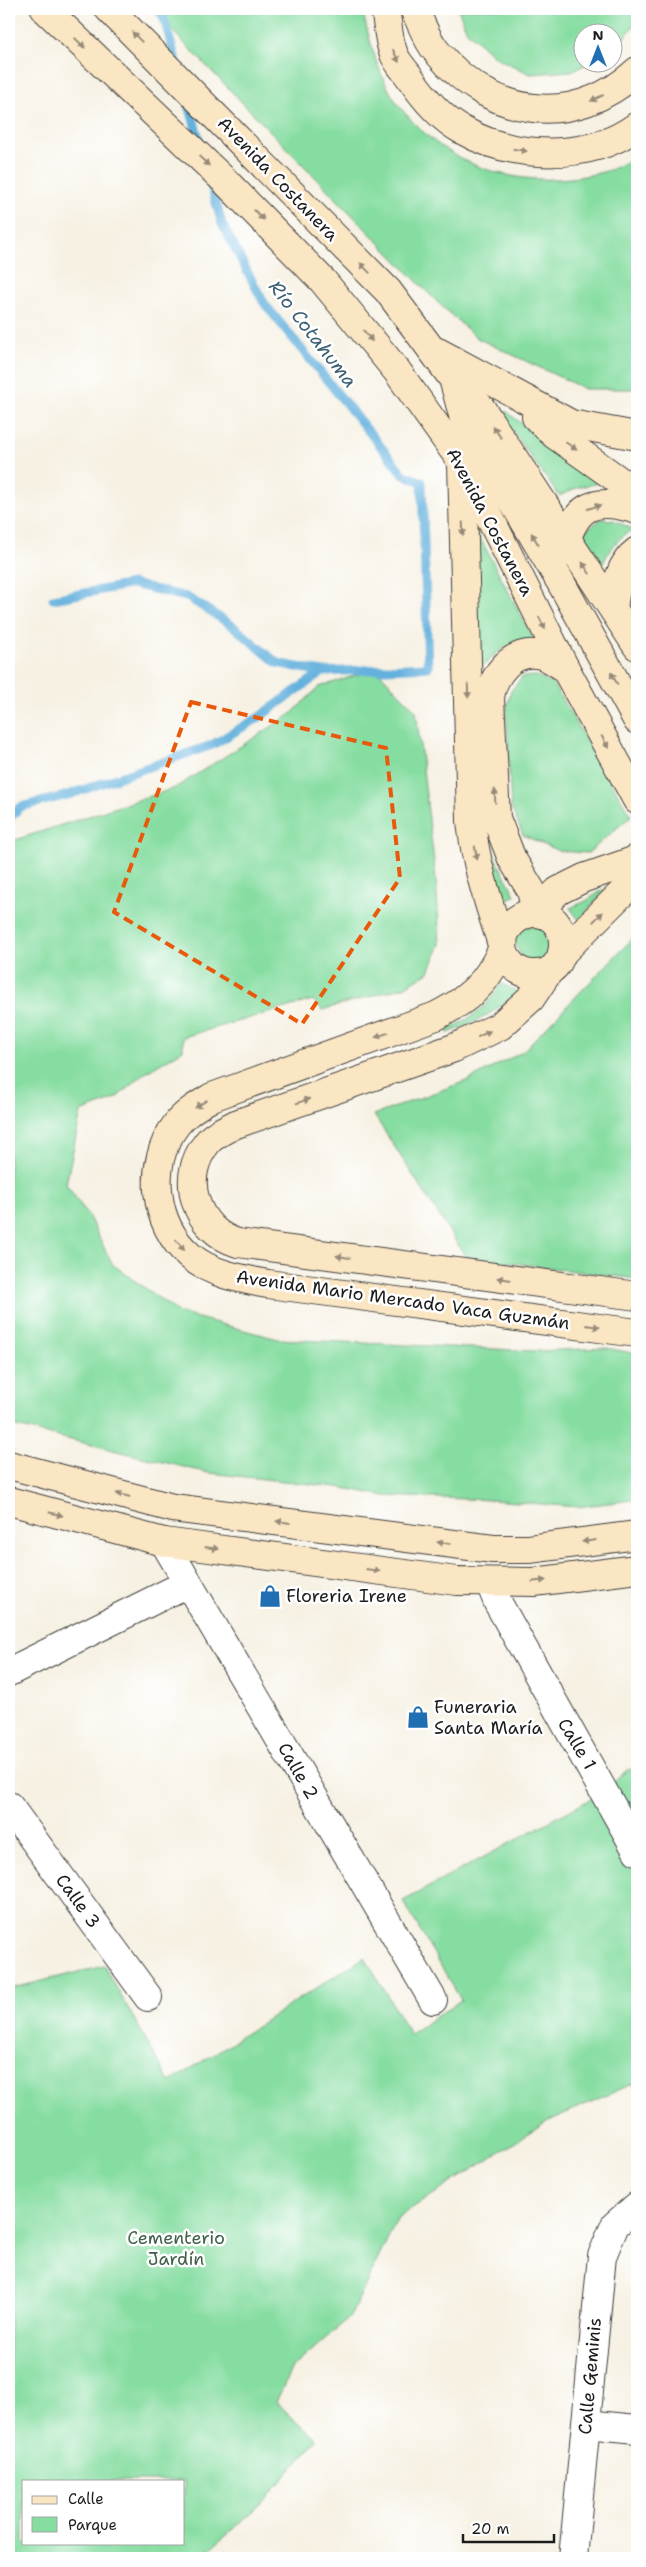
<svg xmlns="http://www.w3.org/2000/svg" width="646" height="2567" font-family="'Shantell Sans',sans-serif">
	<style>
		.green { fill: #86dda1; stroke: #517c5e; fill-rule: evenodd }
		.lines { fill: none; stroke-linecap: round; stroke-linejoin: round }
		.stream { stroke: #64b1dd; stroke-width: 9 }
		.street-casing { stroke: #3d3c3a; stroke-width: 30 }
		.secondary-casing { stroke: #3d3c3a; stroke-width: 30 }
		.street { stroke: #fff; stroke-width: 28 }
		.secondary { stroke: #fbe6c4; stroke-width: 28 }
		.oneway { fill: #978b78 }
		.marked { fill: none; stroke: #e8590c; stroke-width: 4; stroke-dasharray: 10 6; stroke-linejoin: round }
		.labels { text-anchor: middle; dominant-baseline: central; stroke-width: 5; stroke-linejoin: round; paint-order: stroke }
		.street-label { font-size: 18px; fill: #1c1c1c; stroke: #fff }
		.poi-label { font-size: 18px; fill: #1c1c1c; stroke: #fff; text-anchor: start }
		.park-label { font-size: 18px; fill: #41604b; stroke: #fff }
		.water-label { font-size: 19px; font-style: italic; fill: #3c5f73; stroke: #fff }
	</style>
	<rect width="100%" height="100%" fill="#fff"/>
	<filter id="ink" filterUnits="userSpaceOnUse"><feTurbulence type="fractalNoise" baseFrequency=".02" numOctaves="2"/><feDisplacementMap in="SourceGraphic" scale="10" xChannelSelector="R" yChannelSelector="G"/><feConvolveMatrix kernelMatrix="1 2 1 2 8 2 1 2 1" color-interpolation-filters="sRGB"/></filter>
	<filter id="wash" filterUnits="userSpaceOnUse"><feTurbulence type="fractalNoise" baseFrequency=".0096" numOctaves="4" result="noise"/><feDisplacementMap in="SourceGraphic" scale="20" xChannelSelector="R" yChannelSelector="G"/><feGaussianBlur stdDeviation="1.12" result="paint"/><feColorMatrix in="noise" values="0 0 0 0 0 0 0 0 0 0 0 0 0 0 0 0 0 1.4 0 .05"/><feComposite in="paint" operator="in"/></filter>
	<g filter="url(#wash)">
		<rect width="100%" height="100%" fill="#f6f1e3"/>
		<!-- green -->
		<g class="green">
			<path d="M151,9H362C370,42 379,80 400,107C450,171 526,192 603,172C615,169 627,161 637,156V389H585L477,338L435,300Z"/>
			<path d="M458,9H637V22L614,50V32H584V62L590,63L571,71L530,74L495,57L467,31Z"/>
			<path d="M499,406L599,483L579,487L559,496L497,410Z"/>
			<path d="M469,517L534,640C505,643 496,652 477,673Z"/>
			<path d="M601,519L613,520L633,529C619,538 609,548 603,564L582,533Z"/>
			<path d="M637,575V615L630,592Z"/>
			<path d="M376,669L416,711L436,879L440,944L429,972L404,987L322,1010L313,1000L183,1037V1050L145,1073L115,1099L81,1112L66,1184L89,1217L112,1264L179,1313L278,1339L536,1351L607,1348L637,1354V1498L632,1500L577,1507L493,1500L385,1496L338,1487L209,1473L9,1425V842L175,788L290,715L319,687Z"/>
			<path d="M536,676L553,684L631,816L588,853L559,851L523,835L511,807L506,709L511,691L522,677Z"/>
			<path d="M483,835L515,895L501,903Z"/>
			<path d="M604,889L605,890L579,920L570,908L586,901Z"/>
			<path d="M524,926L543,927L553,943L545,960L525,962L513,941Z"/>
			<path d="M637,934V1279L466,1257L374,1115L469,1080L522,1052Z"/>
			<path d="M501,983L517,992C497,1012 475,1023 448,1033L446,1029C472,1020 488,1006 501,983Z"/>
			<path d="M637,1768V2082L550,2120L398,2217L350,2317L292,2368L276,2402L317,2440L260,2505L200,2558H9V1989L104,1966L170,2082L365,1957L410,2034L461,2000L403,1901L602,1793L627,1770ZM24,2481H184V2543H24Z"/>
		</g>
		<g class="lines">
			<!-- stream -->
			<g class="stream">
				<path d="M161,9L178,67"/>
				<path d="M188,101L201,146"/>
				<path d="M53,599L133,584L187,597L233,626L277,663L322,672"/>
				<path d="M9,819L20,807L68,795L212,745L258,718L322,672L428,667L422,482L404,475L264,303L222,224L209,178"/>
			</g>
		</g>
	</g>
	<g filter="url(#ink)">
		<g class="lines">
			<defs>
				<g id="street">
					<path d="M164,1542L433,2000"/>
					<path d="M490,1583L498,1603L637,1851"/>
					<path d="M9,1672L188,1583"/>
					<path d="M9,1806L148,1997"/>
					<path d="M586,2424L637,2429"/>
					<path d="M573,2558L602,2256L615,2225L637,2206"/>
				</g>
				<g id="secondary">
					<path d="M45,9L225,181L323,281L397,371L462,462L565,668L637,800"/>
					<path d="M109,9L388,291L454,380L481,408L637,646"/>
					<path d="M385,9C388,23 388,41 394,54C397,63 406,71 411,79C424,98 442,119 462,130C513,159 589,162 637,126"/>
					<path d="M414,9C421,22 427,41 437,52C492,118 573,129 637,71"/>
					<path d="M438,352L571,424L637,436"/>
					<path d="M454,382L464,419L560,581L637,720"/>
					<path d="M536,417L555,435L637,493"/>
					<path d="M462,462L471,821C475,860 486,895 498,932C501,940 503,953 508,960C514,969 523,974 533,974C572,977 573,915 536,913C522,912 508,924 504,936C503,940 504,944 503,947C499,957 490,972 484,980C470,997 455,1006 436,1016L212,1097C199,1105 185,1113 176,1125C147,1164 153,1224 190,1256C211,1274 241,1279 268,1284L637,1333"/>
					<path d="M562,553C575,507 590,495 637,510"/>
					<path d="M613,608C616,588 619,564 637,551"/>
					<path d="M536,913L531,890L512,859L496,818L490,698C493,674 513,648 541,655C549,657 558,664 565,668"/>
					<path d="M536,913L558,891L584,878L636,860"/>
					<path d="M564,951L624,891L637,858"/>
					<path d="M549,971L531,998L500,1026L454,1048L236,1124C226,1129 214,1134 207,1143C178,1178 196,1231 238,1243L637,1296"/>
					<path d="M9,1465L173,1508L493,1549H529L637,1535"/>
					<path d="M9,1501L164,1542L457,1581L534,1582L637,1569"/>
				</g>
			</defs>
			<!-- street casing -->
			<use href="#street" class="street-casing"/>
			<!-- secondary casing -->
			<use href="#secondary" class="secondary-casing"/>
			<!-- street -->
			<use href="#street" class="street"/>
			<!-- secondary -->
			<use href="#secondary" class="secondary"/>
		</g>
		<!-- one-way arrows -->
		<defs><path id="oneway-solid" d="M-6-.8H1V-3.2L6.5 0L1 3.2V.8H-6Z" transform="scale(1.25)"/></defs>
		<g class="oneway">
			<use href="#oneway-solid" transform="translate(137 37) rotate(-134)"/>
			<use href="#oneway-solid" transform="translate(80 43) rotate(44)"/>
			<use href="#oneway-solid" transform="translate(396 56) rotate(64)"/>
			<use href="#oneway-solid" transform="translate(597 98) rotate(155)"/>
			<use href="#oneway-solid" transform="translate(520 150) rotate(10)"/>
			<use href="#oneway-solid" transform="translate(204 161) rotate(43)"/>
			<use href="#oneway-solid" transform="translate(259 215) rotate(46)"/>
			<use href="#oneway-solid" transform="translate(365 268) rotate(-134)"/>
			<use href="#oneway-solid" transform="translate(368 336) rotate(51)"/>
			<use href="#oneway-solid" transform="translate(497 432) rotate(-123)"/>
			<use href="#oneway-solid" transform="translate(571 446) rotate(35)"/>
			<use href="#oneway-solid" transform="translate(594 507) rotate(-17)"/>
			<use href="#oneway-solid" transform="translate(463 529) rotate(88)"/>
			<use href="#oneway-solid" transform="translate(535 539) rotate(-121)"/>
			<use href="#oneway-solid" transform="translate(586 568) rotate(-123)"/>
			<use href="#oneway-solid" transform="translate(542 623) rotate(63)"/>
			<use href="#oneway-solid" transform="translate(614 678) rotate(-119)"/>
			<use href="#oneway-solid" transform="translate(468 691) rotate(88)"/>
			<use href="#oneway-solid" transform="translate(605 742) rotate(61)"/>
			<use href="#oneway-solid" transform="translate(495 796) rotate(-92)"/>
			<use href="#oneway-solid" transform="translate(476 853) rotate(80)"/>
			<use href="#oneway-solid" transform="translate(598 917) rotate(-45)"/>
			<use href="#oneway-solid" transform="translate(484 1034) rotate(-26)"/>
			<use href="#oneway-solid" transform="translate(382 1035) rotate(161)"/>
			<use href="#oneway-solid" transform="translate(303 1101) rotate(-19)"/>
			<use href="#oneway-solid" transform="translate(201 1104) rotate(147)"/>
			<use href="#oneway-solid" transform="translate(180 1245) rotate(51)"/>
			<use href="#oneway-solid" transform="translate(343 1257) rotate(-172)"/>
			<use href="#oneway-solid" transform="translate(504 1279) rotate(-172)"/>
			<use href="#oneway-solid" transform="translate(593 1326) rotate(8)"/>
			<use href="#oneway-solid" transform="translate(123 1495) rotate(-165)"/>
			<use href="#oneway-solid" transform="translate(56 1514) rotate(14)"/>
			<use href="#oneway-solid" transform="translate(283 1522) rotate(-173)"/>
			<use href="#oneway-solid" transform="translate(589 1541) rotate(173)"/>
			<use href="#oneway-solid" transform="translate(444 1543) rotate(-173)"/>
			<use href="#oneway-solid" transform="translate(212 1548) rotate(8)"/>
			<use href="#oneway-solid" transform="translate(373 1570) rotate(8)"/>
			<use href="#oneway-solid" transform="translate(539 1581) rotate(-6)"/>
		</g>
	</g>
	<!-- marked area -->
	<path class="marked" d="M191,702L386,748L400,878L302,1024L114,912Z"/>
	<!-- icons -->
	<defs>
		<symbol id="shop-bare" viewBox="-9 -9 18 18"><path d="M-5-2.5h2.3a2.7 3.5 0 0 1 5.4 0H5L5.5 6h-11ZM-1.5-2.5h3a1.5 2.3 0 0 0-3 0Z" fill="#1f6fb2" stroke="#fff" stroke-width="2.5" paint-order="stroke"/></symbol>
	</defs>
	<g fill-rule="evenodd">
		<use href="#shop-bare" x="254" y="1580" width="32" height="32"/>
		<use href="#shop-bare" x="402" y="1701" width="32" height="32"/>
	</g>
	<g class="labels">
		<!-- street labels -->
		<g class="street-label">
			<text transform="translate(278 179) rotate(46)">Avenida Costanera</text>
			<text transform="translate(490 522) rotate(62)">Avenida Costanera</text>
			<text transform="translate(403 1300) rotate(8)">Avenida Mario Mercado Vaca Guzmán</text>
			<text transform="translate(577 1744) rotate(59)">Calle 1</text>
			<text transform="translate(298 1771) rotate(60)">Calle 2</text>
			<text transform="translate(78 1901) rotate(54)">Calle 3</text>
			<text transform="translate(590 2376) rotate(-85)">Calle Geminis</text>
		</g>
		<!-- poi labels -->
		<g class="poi-label">
			<text x="286" y="1596">Floreria Irene</text>
			<text x="434" y="1707">Funeraria<tspan x="434" dy="21">Santa María</tspan></text>
		</g>
		<!-- park labels -->
		<g class="park-label">
			<text x="176" y="2238">Cementerio<tspan x="176" dy="21">Jardín</tspan></text>
		</g>
		<!-- water labels -->
		<g class="water-label">
			<text transform="translate(313 334) rotate(52)">Río Cotahuma</text>
		</g>
	</g>
	<!-- margin -->
	<rect width="646" height="2567" fill="none" stroke="#fff" stroke-width="30"/>
	<!-- legend -->
	<rect x="22" y="2480" width="162" height="65" fill="#ffffff" stroke="#a4a4a4"/>
	<rect x="32" y="2496" width="25" height="8" fill="#fbe6c4" stroke="#a4a4a4"/>
	<text x="68" y="2504" font-size="15" fill="#1c1c1c">Calle</text>
	<rect x="32" y="2517" width="25" height="15" fill="#86dda1" stroke="#a4a4a4"/>
	<text x="68" y="2530" font-size="15" fill="#1c1c1c">Parque</text>
	<!-- north arrow -->
	<g transform="translate(598 48)"><circle r="24" fill="#ffffff" stroke="#a4a4a4"/>
	<path d="M0-4L9 19L0 12L-9 19Z" fill="#1f6fb2"/>
	<text y="-8" font-size="14" font-weight="bold" text-anchor="middle" fill="#1c1c1c">N</text>
	</g>
	<!-- scale -->
	<path d="M463 2534v8h91v-8" fill="none" stroke="#1c1c1c" stroke-width="2.5"/>
	<text x="471" y="2534" font-size="15" fill="#1c1c1c" stroke="#ffffff" stroke-width="4" paint-order="stroke">20 m</text>
</svg>
